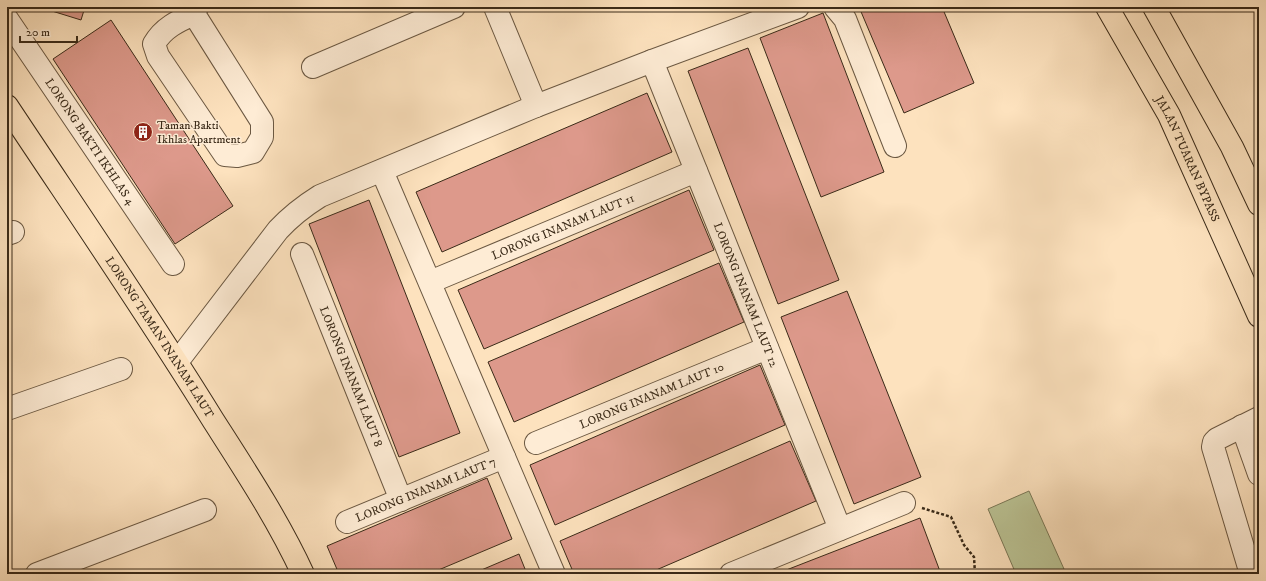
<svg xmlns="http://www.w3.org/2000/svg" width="1266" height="581" font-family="'IM FELL DW Pica',serif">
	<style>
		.green { fill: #bbc495; stroke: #7a7756 }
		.building { fill: #dd998b; stroke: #3a2a18 }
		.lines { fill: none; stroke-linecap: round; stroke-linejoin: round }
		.minor-casing { stroke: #6b5842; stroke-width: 24 }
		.major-casing { stroke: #3a2a18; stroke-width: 24 }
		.highway-casing { stroke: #3a2a18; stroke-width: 24 }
		.path { stroke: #3a2a18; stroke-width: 2.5; stroke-dasharray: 3 2; stroke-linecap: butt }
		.minor { stroke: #feecd5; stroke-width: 22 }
		.major { stroke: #fde2be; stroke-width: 22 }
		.highway { stroke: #fde2be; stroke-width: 22 }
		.labels { text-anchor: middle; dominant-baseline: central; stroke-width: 3; stroke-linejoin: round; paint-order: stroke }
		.poi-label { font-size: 12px; fill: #3a2a18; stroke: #feecd5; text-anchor: start }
		.street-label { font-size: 12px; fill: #3a2a18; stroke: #feecd5 }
	</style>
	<rect width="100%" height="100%" fill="#fde2be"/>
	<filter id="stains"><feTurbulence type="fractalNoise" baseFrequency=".005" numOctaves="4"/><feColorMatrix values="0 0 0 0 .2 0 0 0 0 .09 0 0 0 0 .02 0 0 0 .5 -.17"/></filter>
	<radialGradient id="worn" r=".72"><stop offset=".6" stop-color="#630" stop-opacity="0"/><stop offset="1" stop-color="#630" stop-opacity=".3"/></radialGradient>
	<!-- green -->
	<path class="green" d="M1029,491L1064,569L1053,574H1016L988,509Z"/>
	<!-- building -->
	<g class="building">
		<path d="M39,7H85L81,20Z"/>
		<path d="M859,7H942L974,83L904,113Z"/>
		<path d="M823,13L884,172L821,197L760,38Z"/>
		<path d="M111,20L233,206L175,244L53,59Z"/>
		<path d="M748,48L839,280L778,304L688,71Z"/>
		<path d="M647,93L672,152L442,252L416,192Z"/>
		<path d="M689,190L714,250L484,349L458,290Z"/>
		<path d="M369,200L460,433L399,457L309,224Z"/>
		<path d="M719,263L744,322L514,422L488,362Z"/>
		<path d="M847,291L921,477L854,504L781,317Z"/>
		<path d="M760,365L785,425L555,525L530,465Z"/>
		<path d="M790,441L816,501L647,574H574L560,541Z"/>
		<path d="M487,478L512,539L429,574H339L327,546Z"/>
		<path d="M920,518L941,574H776Z"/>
		<path d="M519,554L527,574H472Z"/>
	</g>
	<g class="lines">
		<defs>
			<g id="minor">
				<path d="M495,7L536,106"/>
				<path d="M835,7L845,19L895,146"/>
				<path d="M194,14L262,122V137L253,152L237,156L225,155L158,56L154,44C163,28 178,21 194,14L197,7"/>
				<path id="s1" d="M7,19L173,264"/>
				<path id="s2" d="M652,61L840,529"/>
				<path d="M313,67L454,7"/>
				<path d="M382,171L554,574"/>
				<path d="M7,234L13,232"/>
				<path id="s3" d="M302,254L401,500"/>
				<path id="s4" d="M430,282L696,171"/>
				<path d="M177,362L278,230C291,216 304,206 320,196L536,106L652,61L798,7"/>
				<path d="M7,409L121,369"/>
				<path d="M1242,426L1259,474"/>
				<path id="s5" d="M536,443L767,348"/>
				<path id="s6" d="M347,522L504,457"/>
				<path d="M37,574L205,510"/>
				<path d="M731,574L904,503"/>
				<path d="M1251,574L1213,447L1214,442L1217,439L1259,418"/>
			</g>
			<g id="major">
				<path id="s7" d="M7,106C76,210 147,313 213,420C245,470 278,520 303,574"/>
			</g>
			<g id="highway">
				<path id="s8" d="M1107,7L1169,115L1259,316"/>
				<path d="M1154,7L1232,147L1259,204"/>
			</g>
		</defs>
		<!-- minor casing -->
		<use href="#minor" class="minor-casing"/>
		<!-- major casing -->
		<use href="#major" class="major-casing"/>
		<!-- highway casing -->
		<use href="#highway" class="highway-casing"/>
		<!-- path -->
		<path class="path" d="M922,508L951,517L964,545L974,557L975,574"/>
		<!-- minor -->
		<use href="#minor" class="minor"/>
		<!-- major -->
		<use href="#major" class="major"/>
		<!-- highway -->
		<use href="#highway" class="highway"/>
	</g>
	<!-- icons -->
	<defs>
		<symbol id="building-disc" viewBox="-11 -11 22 22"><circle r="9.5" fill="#8f2418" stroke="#feecd5"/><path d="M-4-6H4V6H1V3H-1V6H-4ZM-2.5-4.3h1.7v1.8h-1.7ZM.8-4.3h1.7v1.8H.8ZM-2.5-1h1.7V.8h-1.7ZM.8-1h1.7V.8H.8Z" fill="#fff"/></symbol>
	</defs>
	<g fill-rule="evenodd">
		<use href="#building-disc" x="132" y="121" width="22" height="22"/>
	</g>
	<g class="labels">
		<!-- poi labels -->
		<g class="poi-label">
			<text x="157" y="125">Taman Bakti<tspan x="157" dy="14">Ikhlas Apartment</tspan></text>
		</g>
		<!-- street labels -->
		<g class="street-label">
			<text stroke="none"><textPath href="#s1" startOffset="148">LORONG BAKTI IKHLAS 4</textPath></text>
			<text stroke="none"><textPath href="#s8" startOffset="172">JALAN TUARAN BYPASS</textPath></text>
			<text stroke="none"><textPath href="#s4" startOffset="144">LORONG INANAM LAUT 11</textPath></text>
			<text stroke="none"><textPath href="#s2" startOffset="252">LORONG INANAM LAUT 12</textPath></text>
			<text stroke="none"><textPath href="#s7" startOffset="277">LORONG TAMAN INANAM LAUT</textPath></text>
			<text stroke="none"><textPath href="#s3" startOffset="132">LORONG INANAM LAUT 8</textPath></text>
			<text stroke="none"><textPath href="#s5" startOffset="125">LORONG INANAM LAUT 10</textPath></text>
			<text stroke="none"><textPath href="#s6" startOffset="85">LORONG INANAM LAUT 7</textPath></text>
		</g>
	</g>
	<!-- margin -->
	<rect width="1266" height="581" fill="none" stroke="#fde2be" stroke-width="24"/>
	<rect x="8" y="8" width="1250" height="565" fill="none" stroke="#3a2a18" stroke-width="2"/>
	<rect x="12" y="12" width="1242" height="557" fill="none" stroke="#3a2a18"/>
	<!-- scale -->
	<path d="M20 36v6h57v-6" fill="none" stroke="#3a2a18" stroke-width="2"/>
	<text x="26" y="36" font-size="12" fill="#3a2a18" stroke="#feecd5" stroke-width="3" paint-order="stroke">20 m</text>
	<rect width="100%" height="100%" filter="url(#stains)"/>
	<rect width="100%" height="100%" fill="url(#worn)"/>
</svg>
